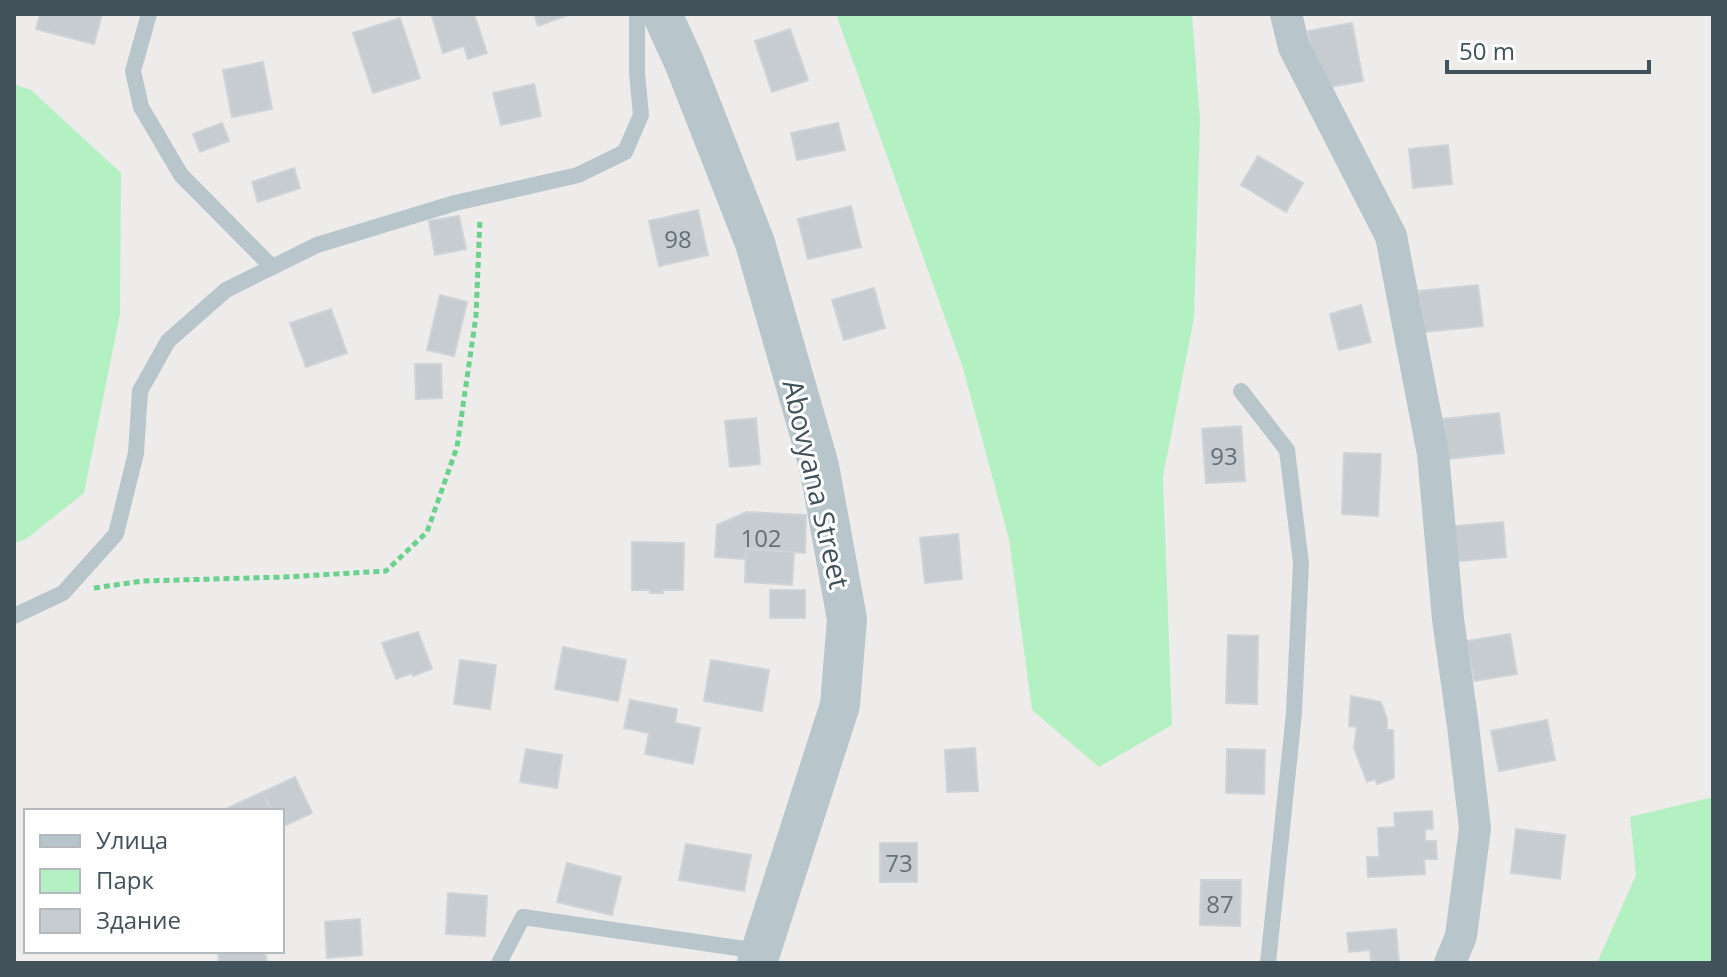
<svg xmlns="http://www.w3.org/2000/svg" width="1727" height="977" font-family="'Open Sans',sans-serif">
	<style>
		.green { fill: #b4f1c2 }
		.building { fill: #c7ccd1; stroke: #ced3d8; stroke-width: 2 }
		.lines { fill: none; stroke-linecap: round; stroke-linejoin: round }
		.path { stroke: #6ad18e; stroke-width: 5; stroke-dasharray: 6 4; stroke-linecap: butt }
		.service { stroke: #b8c6cc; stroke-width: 16 }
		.minor { stroke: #b8c6cc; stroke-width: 32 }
		.tertiary { stroke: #b8c6cc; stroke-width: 40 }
		.labels { text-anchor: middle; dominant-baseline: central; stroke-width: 6; stroke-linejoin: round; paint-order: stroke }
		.number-label { font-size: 24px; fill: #637078 }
		.street-label { font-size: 28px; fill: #42525a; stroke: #fff }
	</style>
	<rect width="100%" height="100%" fill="#eeebeb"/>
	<!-- green -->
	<g class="green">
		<path d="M836,14H1192L1200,121L1194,318L1163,476L1172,725L1099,767L1032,710L1009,539L963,368Z"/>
		<path d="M14,84L31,90L121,173L120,314L84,493L26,539L14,544Z"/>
		<path d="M1713,797V963H1597L1636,875L1630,817Z"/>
	</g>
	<!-- building -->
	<g class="building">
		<path d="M40,14H102L94,44L36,29Z"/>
		<path d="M439,14H474L487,53L468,59L464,46L443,53L432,16Z"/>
		<path d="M534,14H571L538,26Z"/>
		<path d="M400,18L420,78L373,93L353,33Z"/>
		<path d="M1352,23L1363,81L1319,89L1308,31Z"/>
		<path d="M790,29L808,80L772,92L755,41Z"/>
		<path d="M263,62L272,109L232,117L223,70Z"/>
		<path d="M534,84L541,116L501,125L493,93Z"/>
		<path d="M222,123L229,141L200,152L193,134Z"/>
		<path d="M838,123L845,150L797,160L791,133Z"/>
		<path d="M1448,145L1452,184L1413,188L1409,149Z"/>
		<path d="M1258,156L1303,183L1286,212L1241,185Z"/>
		<path d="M294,168L300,188L258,202L252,182Z"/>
		<path d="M851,206L861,247L808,259L798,219Z"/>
		<path d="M698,210L708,255L659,266L649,221Z"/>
		<path d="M459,216L466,249L435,255L429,221Z"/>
		<path d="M1478,285L1483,326L1424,332L1419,291Z"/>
		<path d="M874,288L885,328L844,340L832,300Z"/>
		<path d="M440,295L467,302L454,356L427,350Z"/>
		<path d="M1361,305L1371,342L1339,350L1330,314Z"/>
		<path d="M331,309L347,353L306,367L290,323Z"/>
		<path d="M415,364H441L442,398L416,399Z"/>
		<path d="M1499,413L1504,453L1448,459L1443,419Z"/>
		<path d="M756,418L760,464L730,467L725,421Z"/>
		<path d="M1241,426L1245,481L1206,483L1202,429Z"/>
		<path d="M1344,453L1381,454L1378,516L1342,514Z"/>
		<path d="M747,512L806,515L805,553L746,549V559L715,557L717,525Z"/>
		<path d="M1503,522L1506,557L1447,562L1444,527Z"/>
		<path d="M958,534L962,579L925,583L920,538Z"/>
		<path d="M632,542L684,543L683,590H663V593H650V590H632Z"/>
		<path d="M746,549L794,552L792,585L745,582Z"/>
		<rect x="770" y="590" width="35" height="28"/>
		<path d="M418,632L432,669L413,676L412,673L396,679L382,643Z"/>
		<path d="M1510,634L1517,674L1474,681L1467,641Z"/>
		<path d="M1228,635L1258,636L1257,704L1226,703Z"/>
		<path d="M563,647L626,660L618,701L555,689Z"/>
		<path d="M460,660L496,665L490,709L454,704Z"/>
		<path d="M711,660L769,670L762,711L704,701Z"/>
		<path d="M1351,696L1381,702L1387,719V730H1393L1394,778L1377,784L1375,779L1367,782L1354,748L1357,727L1349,726Z"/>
		<path d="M630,700L677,709L675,723L700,728L693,764L645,754L649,733L624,728Z"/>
		<path d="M1547,720L1555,760L1499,771L1491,731Z"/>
		<path d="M975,748L978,791L947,792L945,750Z"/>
		<path d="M526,749L562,755L557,788L520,782Z"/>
		<path d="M1227,749L1265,750L1264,794L1226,793Z"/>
		<path d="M295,777L312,813L282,827V811H272L263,792Z"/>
		<path d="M263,792L272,811H221Z"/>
		<path d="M1432,811L1433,829H1425V841H1436L1437,859H1424L1425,874L1368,877L1367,857H1379L1378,828L1395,827L1394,813Z"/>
		<path d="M1516,829L1565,835L1560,879L1511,873Z"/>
		<rect x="880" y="843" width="37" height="39"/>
		<path d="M686,844L751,855L744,891L679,880Z"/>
		<path d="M567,863L621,877L612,915L557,902Z"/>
		<path d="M1201,880H1241L1240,926L1200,925Z"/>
		<path d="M448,893L487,896L485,936L446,934Z"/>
		<path d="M360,919L362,955L327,958L325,922Z"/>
		<path d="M1396,929L1399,963H1371L1370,950L1349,952L1347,933Z"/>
		<path d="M234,951H265L267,963H219L218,954Z"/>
	</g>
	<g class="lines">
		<!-- path -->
		<path class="path" d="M94,588L143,581L285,577L386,571L427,532L457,447L476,316L480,218"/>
		<!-- service -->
		<g class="service">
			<path d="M149,14L133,71L141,107L181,175L272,267"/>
			<path d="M1241,391L1287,450L1301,563L1294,713L1268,963"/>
			<path d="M14,616L63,593L116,534L136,453L140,391L168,341L226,290L317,245L455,203L578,175L625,152L641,115L637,73V14"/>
			<path d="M499,963L523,917L759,951"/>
		</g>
		<!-- minor -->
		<path class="minor" d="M1286,14L1294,47L1391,236L1433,454L1448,619L1463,726L1475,828L1461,936L1450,963"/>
		<!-- tertiary -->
		<path class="tertiary" d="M662,14L684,62L755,243L819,466L847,619L840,705L757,963"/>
	</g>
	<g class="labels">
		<!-- number labels -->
		<g class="number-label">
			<text x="678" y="238">98</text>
			<text x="1224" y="455">93</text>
			<text x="761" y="537">102</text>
			<text x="899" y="862">73</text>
			<text x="1220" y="903">87</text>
		</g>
		<!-- street labels -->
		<g class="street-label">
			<text transform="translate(817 484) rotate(77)">Abovyana Street</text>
		</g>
	</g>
	<!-- border -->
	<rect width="1727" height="977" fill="none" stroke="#42525a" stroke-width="32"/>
	<!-- legend -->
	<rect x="24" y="809" width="260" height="144" fill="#ffffff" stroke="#b3babd" stroke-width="2"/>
	<rect x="40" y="835" width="40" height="12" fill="#b8c6cc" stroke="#b3babd" stroke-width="2"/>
	<text x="96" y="849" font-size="24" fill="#42525a">Улица</text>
	<rect x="40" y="869" width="40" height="24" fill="#b4f1c2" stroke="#b3babd" stroke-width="2"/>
	<text x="96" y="889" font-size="24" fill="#42525a">Парк</text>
	<rect x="40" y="909" width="40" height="24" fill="#c7ccd1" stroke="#b3babd" stroke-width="2"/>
	<text x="96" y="929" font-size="24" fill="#42525a">Здание</text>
	<!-- scale -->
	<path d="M1447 60v12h202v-12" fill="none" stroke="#42525a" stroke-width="4"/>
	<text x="1459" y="60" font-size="24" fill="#42525a" stroke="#ffffff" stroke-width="6" paint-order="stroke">50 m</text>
</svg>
